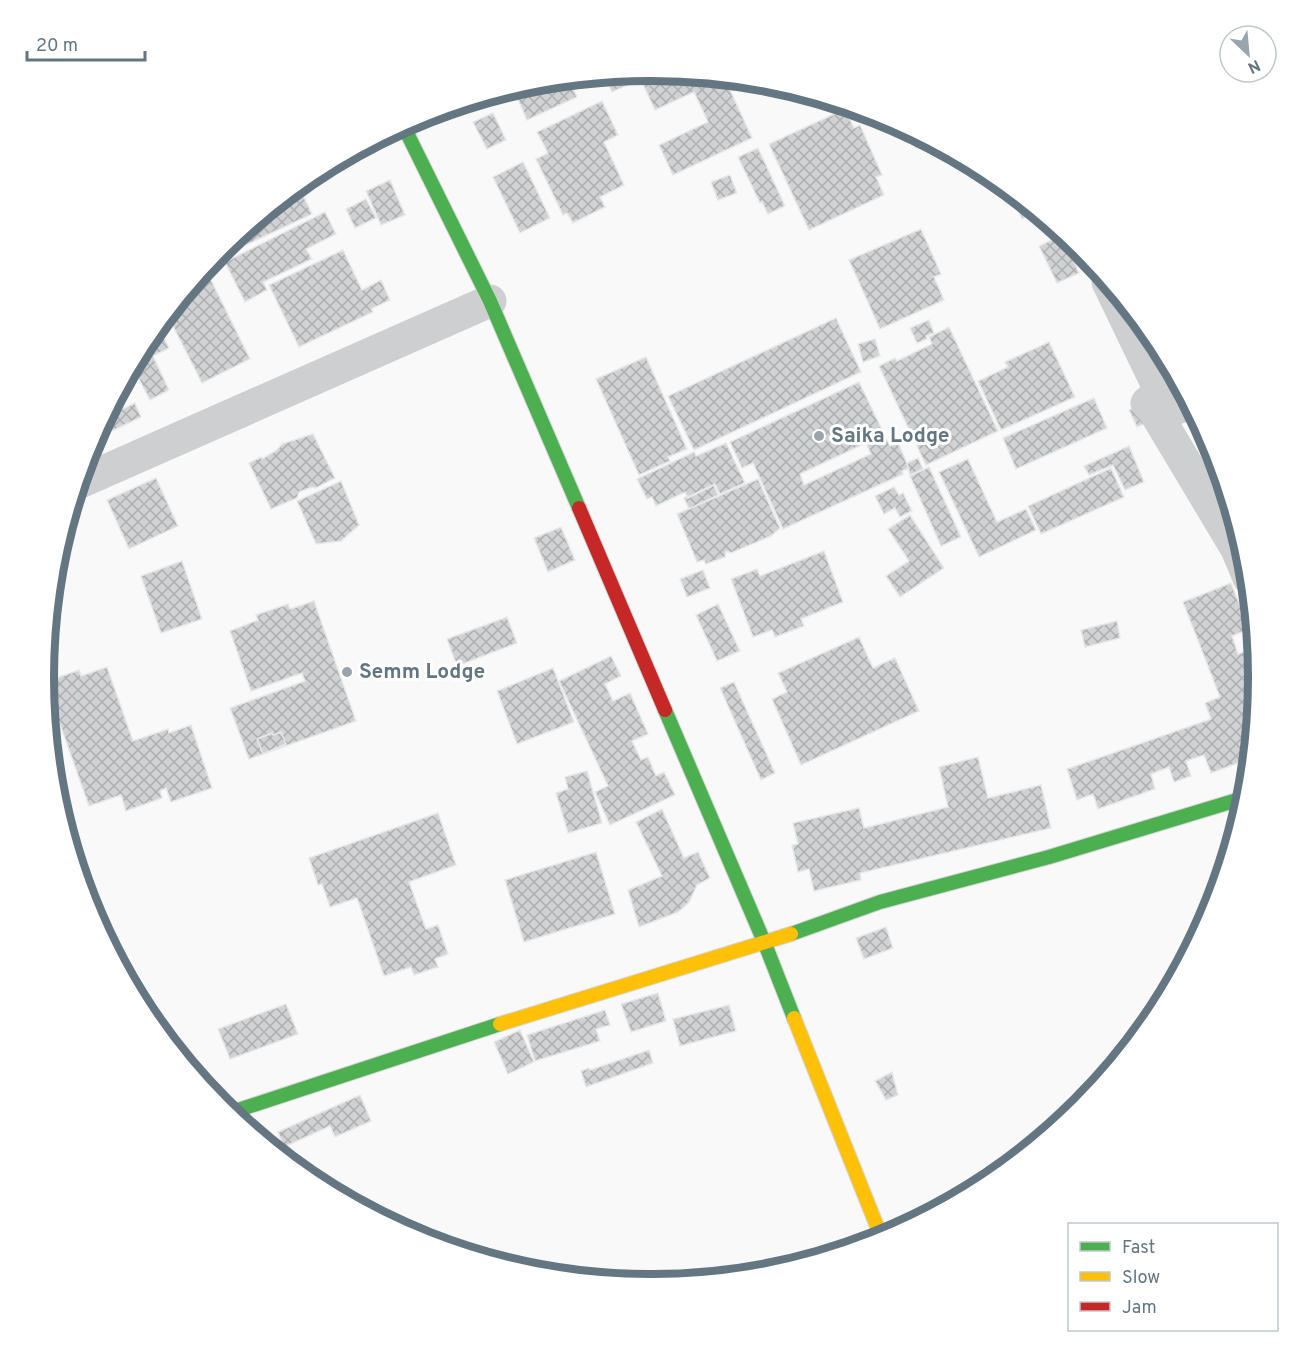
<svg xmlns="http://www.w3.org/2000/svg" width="1302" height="1355" font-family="Overpass,sans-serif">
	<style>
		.building { fill: url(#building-cross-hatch); stroke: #e8e8e8; stroke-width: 1.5; fill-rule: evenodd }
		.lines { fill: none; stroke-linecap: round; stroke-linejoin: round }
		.fast-casing { stroke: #d5d6d7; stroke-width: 16 }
		.slow-casing { stroke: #d5d6d7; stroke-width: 16 }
		.jam-casing { stroke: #d5d6d7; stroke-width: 16 }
		.street { stroke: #cecfd0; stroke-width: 33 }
		.fast { stroke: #4caf50; stroke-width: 14 }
		.slow { stroke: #ffc107; stroke-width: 14 }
		.jam { stroke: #c62828; stroke-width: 14 }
		.poi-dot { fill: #99a4ac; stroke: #fff; stroke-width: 2 }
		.labels { text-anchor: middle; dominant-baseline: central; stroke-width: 6; stroke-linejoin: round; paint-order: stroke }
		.poi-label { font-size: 21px; font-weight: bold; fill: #657683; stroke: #fff; text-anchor: start }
		.rim { fill: none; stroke: #657683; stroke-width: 8 }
	</style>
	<defs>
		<pattern id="building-cross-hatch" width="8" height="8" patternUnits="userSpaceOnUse" patternTransform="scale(1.5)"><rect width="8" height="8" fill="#d0d2d3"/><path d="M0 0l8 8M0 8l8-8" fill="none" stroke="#acafb1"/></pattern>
	</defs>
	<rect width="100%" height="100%" fill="#f9f9f9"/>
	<!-- building -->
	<g class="building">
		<path d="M651,70L658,71L612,92L604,75Z"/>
		<path d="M665,71L724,77L752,138L673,175L659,145L708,122L694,92L655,110L642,82Z"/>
		<path d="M568,78L577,97L527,120L513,88L533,82Z"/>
		<path d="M602,101L618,135L604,142L624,185L600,197L605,207L573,223L567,213L563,215L536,159L548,153L537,132Z"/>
		<path d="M845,109L854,128L860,125L882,175L876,177L884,195L809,230L769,144Z"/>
		<path d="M493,113L506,140L487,149L473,122Z"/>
		<path d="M908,129L931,141L916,148Z"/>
		<path d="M758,148L785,206L768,214L762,202L760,203L738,157Z"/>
		<path d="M523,162L550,218L520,233L493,177Z"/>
		<path d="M730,175L737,193L718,200L711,182Z"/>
		<path d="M390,180L405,215L381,225L366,191Z"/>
		<path d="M1009,189L1037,212L1022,219Z"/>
		<path d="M303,195L312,214L216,259L215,256L222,248L261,215Z"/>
		<path d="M366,199L376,218L355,228L346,209Z"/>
		<path d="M325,212L336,234L306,249L312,259L263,282L267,290L245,302L225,262Z"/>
		<path d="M921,229L941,274L934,277L944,300L880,329L849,260Z"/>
		<path d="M1062,235L1079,273L1057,283L1039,246Z"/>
		<path d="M343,250L362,290L381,280L390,300L371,309L373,312L299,347L269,285Z"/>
		<path d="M206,270L250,359L202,383L167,314L201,273Z"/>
		<path d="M836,318L861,372L694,450L668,396Z"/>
		<path d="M929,320L934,333L926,336L927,339L917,343L910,328Z"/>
		<path d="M158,326L169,348L153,356L169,390L150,400L132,366L146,340Z"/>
		<path d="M949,327L998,431L926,465L879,366L895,358L897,361L932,344L929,337Z"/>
		<path d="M875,339L880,356L863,362L858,344Z"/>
		<path d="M1049,342L1075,397L1001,430L978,381L1008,367L1005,362Z"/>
		<path d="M646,357L687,449L668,457L670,461L639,475L596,379Z"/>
		<path d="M859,382L890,446L898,443L909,468L902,471L903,474L783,529L753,463L742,468L730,442ZM866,443L871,454L804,485L800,474Z"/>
		<path d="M1094,398L1107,428L1016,469L1003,438Z"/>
		<path d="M1145,402L1153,420L1137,427L1129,410Z"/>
		<path d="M135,403L141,417L102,436L100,431L96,433L107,413L108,416Z"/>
		<path d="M313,434L335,478L316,488L312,487L299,492L297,498L271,509L249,463L261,457L262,459L277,450L282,444Z"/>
		<path d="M726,443L745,483L720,494L715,484L688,497L685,492L656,506L652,497L647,499L637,479L694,452L696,456Z"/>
		<path d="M1129,446L1144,482L1125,490L1113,465L1089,475L1084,466Z"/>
		<path d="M918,458L923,469L910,475L907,463Z"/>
		<path d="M968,459L997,522L1026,509L1036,530L979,557L939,472Z"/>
		<path d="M929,467L961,537L941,546L910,476Z"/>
		<path d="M1111,468L1124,497L1041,534L1028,506Z"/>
		<path d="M156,478L178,526L129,549L107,500Z"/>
		<path d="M758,479L780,528L771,536L731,553L726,551L725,557L706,564L704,560L697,562L677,514Z"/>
		<path d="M341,481L359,525L341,541L316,544L297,501Z"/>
		<path d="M714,485L718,495L689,509L684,498L688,496V498Z"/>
		<path d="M894,487L899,495L903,493L912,511L900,517L895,508L884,514L875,496Z"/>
		<path d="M910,515L944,568L900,597L886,576L909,561L888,529Z"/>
		<path d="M561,527L575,560L548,572L534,538Z"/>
		<path d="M824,551L843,602L801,619L804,626L775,637L772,630L753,637L731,579L757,569L760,576Z"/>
		<path d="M182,561L202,619L161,633L141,576Z"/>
		<path d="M703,570L710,588L687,597L680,579Z"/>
		<path d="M1231,583L1249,629L1232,636L1238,654L1254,648L1258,669L1246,673L1251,687L1258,685L1251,754L1240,743L1246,760L1211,773L1204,755L1186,761L1191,776L1174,782L1169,767L1151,774L1155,789L1098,809L1093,794L1077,800L1067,769L1211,719L1205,703L1220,697L1183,602Z"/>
		<path d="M314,601L356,721L249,759L230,708L305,681L302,673L251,691L230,631L258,620L256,615L288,604L290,609Z"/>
		<path d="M718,604L740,651L717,661L696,615Z"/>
		<path d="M507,617L517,643L457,666L447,639Z"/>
		<path d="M1117,621L1120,638L1085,647L1081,630Z"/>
		<path d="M859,637L873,668L895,658L919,711L801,765L772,699L787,692L778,673Z"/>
		<path d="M611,656L621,676L605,684L613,701L630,693L648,734L632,741L641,760L648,757L656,776L664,772L675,795L610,825L595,792L608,786L559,681Z"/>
		<path d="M107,667L133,741L168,729L169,733L191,725L212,788L171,802L166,788L160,791L162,798L126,811L121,795L89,806L45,682L79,670L81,676Z"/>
		<path d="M553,668L574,722L517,744L497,691Z"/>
		<path d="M734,682L775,773L761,780L720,688Z"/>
		<path d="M281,732L286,744L263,754L257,739L272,733L273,735Z"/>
		<path d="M978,757L988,798L1041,785L1051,828L860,873L861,880L814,891L809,869L798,872L792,845L798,844L793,823L859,808L864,828L948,807L939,767Z"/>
		<path d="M587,771L602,823L568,833L556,793L568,789L565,777Z"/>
		<path d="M662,809L684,858L698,852L710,878L697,885L689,902L678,912L639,927L628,890L662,876L636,822Z"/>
		<path d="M438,813L456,865L409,882L426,929L438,925L448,954L435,959L438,967L414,975L411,967L384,976L357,898L330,907L322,884L318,885L309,858Z"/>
		<path d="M596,852L615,914L524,942L505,880Z"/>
		<path d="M886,927L893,948L864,959L856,938Z"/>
		<path d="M658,993L666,1021L631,1032L621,1004Z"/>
		<path d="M286,1004L298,1034L230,1059L218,1029Z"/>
		<path d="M729,1005L736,1031L680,1046L673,1019Z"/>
		<path d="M605,1010L610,1025L596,1029L600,1041L535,1061L527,1035Z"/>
		<path d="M520,1030L534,1062L508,1074L494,1042Z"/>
		<path d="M649,1050L653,1063L586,1087L581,1071L589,1068L590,1070Z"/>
		<path d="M892,1072L898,1095L886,1100L875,1081Z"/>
		<path d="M360,1095L371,1121L335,1137L330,1126L284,1147L278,1132Z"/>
		<path d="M802,1260L803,1263L787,1268L786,1267Z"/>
	</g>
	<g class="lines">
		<defs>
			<g id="fast">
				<path d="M403,125L490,301L579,508"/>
				<path d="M665,710L765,944L794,1018"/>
				<path d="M791,934L880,902L1049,857L1247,797"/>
				<path d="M229,1113L500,1024"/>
			</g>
			<g id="slow">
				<path d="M794,1018L882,1239"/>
				<path d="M500,1024L791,934"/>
			</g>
			<path id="jam" d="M579,508L665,710"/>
		</defs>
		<!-- fast casing -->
		<use href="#fast" class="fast-casing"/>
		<!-- slow casing -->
		<use href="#slow" class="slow-casing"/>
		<!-- jam casing -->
		<use href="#jam" class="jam-casing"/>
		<!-- street -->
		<g class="street">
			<path d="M1108,282L1161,392L1147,403L1155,412L1237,549L1249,578"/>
			<path d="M1155,412H1166L1190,403"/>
			<path d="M78,483L490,301"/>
		</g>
		<!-- fast -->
		<use href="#fast" class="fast"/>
		<!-- slow -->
		<use href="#slow" class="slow"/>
		<!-- jam -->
		<use href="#jam" class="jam"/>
	</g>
	<!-- markers -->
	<g class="poi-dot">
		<circle cx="819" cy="436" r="6"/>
		<circle cx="347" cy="672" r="6"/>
	</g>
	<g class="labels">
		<!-- poi labels -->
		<g class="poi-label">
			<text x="831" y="436">Saika Lodge</text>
			<text x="359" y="672">Semm Lodge</text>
		</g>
	</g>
	<!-- crop -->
	<path d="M0 0H1302V1355H0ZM650 81H652A596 596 0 0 1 1248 677V678A596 596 0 0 1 652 1274H650A596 596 0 0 1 54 678V677A596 596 0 0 1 650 81Z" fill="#fff" fill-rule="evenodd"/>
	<path class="rim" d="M650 81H652A596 596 0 0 1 1248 677V678A596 596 0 0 1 652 1274H650A596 596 0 0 1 54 678V677A596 596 0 0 1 650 81Z"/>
	<!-- legend -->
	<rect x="1068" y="1223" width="210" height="108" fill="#ffffff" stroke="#c1c8cd" stroke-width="1.5"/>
	<rect x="1080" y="1242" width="30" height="9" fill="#4caf50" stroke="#c1c8cd" stroke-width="1.5"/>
	<text x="1122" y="1253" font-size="18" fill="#657683">Fast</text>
	<rect x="1080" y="1272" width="30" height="9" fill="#ffc107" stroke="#c1c8cd" stroke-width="1.5"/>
	<text x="1122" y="1283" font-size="18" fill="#657683">Slow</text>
	<rect x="1080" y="1302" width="30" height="9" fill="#c62828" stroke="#c1c8cd" stroke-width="1.5"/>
	<text x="1122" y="1313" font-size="18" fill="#657683">Jam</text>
	<!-- north arrow -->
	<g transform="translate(1248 54) rotate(154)"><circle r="28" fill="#ffffff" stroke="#c1c8cd" stroke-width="1.5"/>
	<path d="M0-4.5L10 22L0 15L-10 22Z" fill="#99a4ac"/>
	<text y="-9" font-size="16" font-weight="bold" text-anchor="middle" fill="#657683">N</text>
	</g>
	<!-- scale -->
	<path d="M27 51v9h118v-9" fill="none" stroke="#657683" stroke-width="3"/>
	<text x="36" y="51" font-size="18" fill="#657683" stroke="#ffffff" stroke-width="4.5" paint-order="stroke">20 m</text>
</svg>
